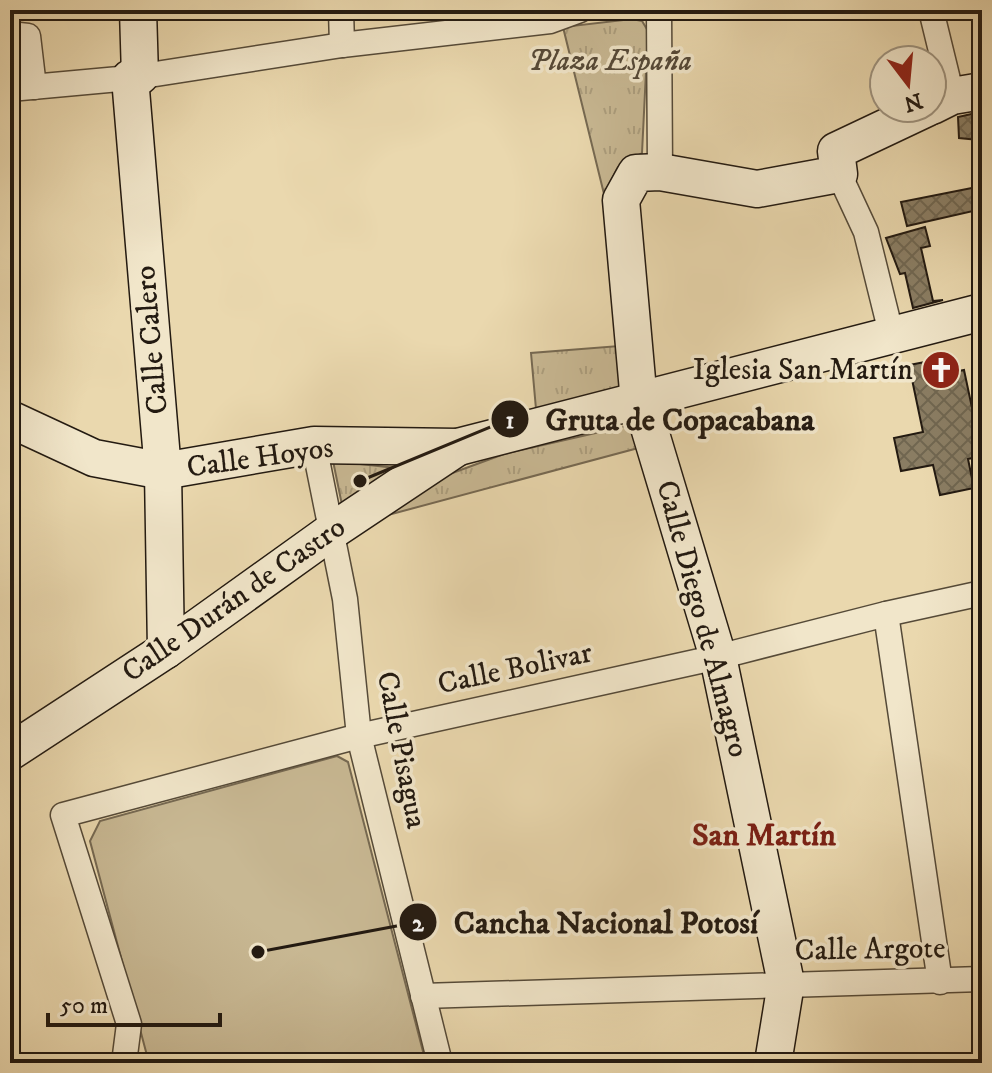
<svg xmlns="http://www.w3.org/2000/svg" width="992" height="1073" font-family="'IM FELL DW Pica',serif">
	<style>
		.park { fill: url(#park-tufts); stroke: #766952; stroke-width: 2 }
		.pitch { fill: #c8b893; stroke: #766952; stroke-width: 2 }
		.building { fill: url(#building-cross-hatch); stroke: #231a11; stroke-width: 2 }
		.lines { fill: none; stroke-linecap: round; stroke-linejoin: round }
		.minor-casing { stroke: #554a38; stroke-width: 27 }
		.secondary-casing { stroke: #231a11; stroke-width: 39 }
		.minor { stroke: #f1e6ca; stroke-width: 24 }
		.secondary { stroke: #f1e6ca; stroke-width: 36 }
		.labels { text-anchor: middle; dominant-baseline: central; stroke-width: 7; stroke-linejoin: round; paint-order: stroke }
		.park-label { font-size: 30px; font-style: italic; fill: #554938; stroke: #f1e6ca }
		.street-label { font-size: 30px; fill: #231a11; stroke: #f1e6ca }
		.poi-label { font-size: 30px; fill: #231a11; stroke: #f1e6ca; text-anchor: end }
		.neighbourhood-label { font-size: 32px; font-weight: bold; fill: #7a1f14; stroke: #f1e6ca }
		.leader { fill: none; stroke: #231a11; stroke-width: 3 }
		.callout-dot { fill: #231a11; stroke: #f1e6ca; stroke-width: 3 }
		.mark-label { font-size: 24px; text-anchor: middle; font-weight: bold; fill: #fff }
		.callout-label { font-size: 32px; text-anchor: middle; font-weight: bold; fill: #231a11; stroke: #f1e6ca; stroke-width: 7; stroke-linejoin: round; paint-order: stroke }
	</style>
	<defs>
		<pattern id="park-tufts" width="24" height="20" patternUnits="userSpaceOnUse" patternTransform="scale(2)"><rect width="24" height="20" fill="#c8b893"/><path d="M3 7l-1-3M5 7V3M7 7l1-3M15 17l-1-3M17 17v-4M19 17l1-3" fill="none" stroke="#ac9e7e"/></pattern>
		<pattern id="building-cross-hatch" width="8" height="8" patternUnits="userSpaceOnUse" patternTransform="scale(2)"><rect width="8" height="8" fill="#8a7d63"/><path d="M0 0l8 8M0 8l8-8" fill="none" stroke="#706650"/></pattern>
	</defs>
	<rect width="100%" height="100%" fill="#ead8ae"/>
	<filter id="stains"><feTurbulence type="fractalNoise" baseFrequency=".0025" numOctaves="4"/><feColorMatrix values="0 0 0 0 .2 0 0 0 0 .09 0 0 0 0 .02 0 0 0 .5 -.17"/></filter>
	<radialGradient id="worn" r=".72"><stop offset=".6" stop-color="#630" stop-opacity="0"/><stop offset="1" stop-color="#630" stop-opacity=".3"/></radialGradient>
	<!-- park -->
	<g class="park">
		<path d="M632,19L642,21L648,31L642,153L618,167L604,194L563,27Z"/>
		<path d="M619,346L622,388L536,409L531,353Z"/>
		<path d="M635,424L642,447L373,519L428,482L504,454Z"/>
		<path d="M333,461L405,469L342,505Z"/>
	</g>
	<!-- pitch -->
	<path class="pitch" d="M337,756L348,762L426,1063H149L90,841L100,821Z"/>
	<!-- building -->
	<g class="building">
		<path d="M976,113L978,140L959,138L958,117Z"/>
		<path d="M982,186V209L907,226L901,202Z"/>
		<path d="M925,227L930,246L921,248L933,301L943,300L913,308L905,273L900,274L886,238Z"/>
		<path d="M946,358L949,373L964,370L975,422L982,421V456L968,459L974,488L940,495L933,465L901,471L894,438L923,432L909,365Z"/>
	</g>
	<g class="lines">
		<defs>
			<g id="minor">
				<path d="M341,10L342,45"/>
				<path d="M659,10L660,172"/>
				<path d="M931,10L952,96"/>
				<path d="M10,34L28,36L34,87"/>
				<path d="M10,89L130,78L342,45L550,21L580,10"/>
				<path d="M839,174L866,232L892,337"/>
				<path d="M314,445L345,599L359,736L440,1063"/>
				<path d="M886,614L940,982"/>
				<path d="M423,996L982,979"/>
				<path d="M124,1063L129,1024L63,815L359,736L718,657L886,614L982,593"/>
			</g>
			<g id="secondary">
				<path d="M138,10L140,76"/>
				<path d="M130,78L163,471L166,650"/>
				<path d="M932,106L952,96L982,91"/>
				<path d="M10,419L94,458L163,471L314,445L458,447L982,312"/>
				<path d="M10,752L166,650L332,531L458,447"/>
				<path d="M773,1063L786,983L718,657L648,424L639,402L621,200L636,173L660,172L757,189L839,174L836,151L927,108"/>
			</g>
		</defs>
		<!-- minor casing -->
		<use href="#minor" class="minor-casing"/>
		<!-- secondary casing -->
		<use href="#secondary" class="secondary-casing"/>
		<!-- minor -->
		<use href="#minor" class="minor"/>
		<!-- secondary -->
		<use href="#secondary" class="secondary"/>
	</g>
	<!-- icons -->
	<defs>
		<symbol id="church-disc" viewBox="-11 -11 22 22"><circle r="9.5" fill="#8f2418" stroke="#f1e6ca"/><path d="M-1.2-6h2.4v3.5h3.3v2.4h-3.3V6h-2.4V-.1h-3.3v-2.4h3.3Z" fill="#fff"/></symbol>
	</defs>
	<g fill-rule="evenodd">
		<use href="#church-disc" x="919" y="348" width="44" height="44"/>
	</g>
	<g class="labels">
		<!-- park labels -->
		<g class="park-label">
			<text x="610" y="61">Plaza España</text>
		</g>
		<!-- street labels -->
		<g class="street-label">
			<text transform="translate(152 340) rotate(-95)">Calle Calero</text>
			<text transform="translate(260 458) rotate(-8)">Calle Hoyos</text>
			<text transform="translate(234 600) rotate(-35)">Calle Durán de Castro</text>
			<text transform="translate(702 619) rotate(75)">Calle Diego de Almagro</text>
			<text transform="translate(515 669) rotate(-12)">Calle Bolivar</text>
			<text transform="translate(401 750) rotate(79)">Calle Pisagua</text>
			<text transform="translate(870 950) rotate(-1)">Calle Argote</text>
		</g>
		<!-- poi labels -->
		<g class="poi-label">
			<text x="913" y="370">Iglesia San Martín</text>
		</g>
		<!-- neighbourhood labels -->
		<g class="neighbourhood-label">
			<text x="764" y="836">San Martín</text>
		</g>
	</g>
	<!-- callouts -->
	<path class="leader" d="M360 481L510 419M258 952L418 922"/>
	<g class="callout-dot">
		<circle cx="360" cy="481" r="8"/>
		<circle cx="258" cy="952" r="8"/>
		<circle cx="510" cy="419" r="20"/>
		<circle cx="418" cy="922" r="20"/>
	</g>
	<g class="mark-label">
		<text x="510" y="428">1</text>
		<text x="418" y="931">2</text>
	</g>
	<g class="callout-label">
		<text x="680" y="430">Gruta de Copacabana</text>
		<text x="606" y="933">Cancha Nacional Potosí</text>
	</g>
	<!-- margin -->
	<rect width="992" height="1073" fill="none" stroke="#ead8ae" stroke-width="40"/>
	<rect x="12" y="12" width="968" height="1049" fill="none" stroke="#231a11" stroke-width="4"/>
	<rect x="20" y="20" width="952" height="1033" fill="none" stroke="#231a11" stroke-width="2"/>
	<!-- north arrow -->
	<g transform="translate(908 84) rotate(164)"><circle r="38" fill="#f1e6ca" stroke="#9f9480" stroke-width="2"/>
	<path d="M0-6L14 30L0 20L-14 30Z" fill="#8f2418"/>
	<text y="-12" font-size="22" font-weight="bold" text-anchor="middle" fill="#231a11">N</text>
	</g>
	<!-- scale -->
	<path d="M48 1013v12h172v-12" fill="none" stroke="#231a11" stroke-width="4"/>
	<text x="60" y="1013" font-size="24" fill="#231a11" stroke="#f1e6ca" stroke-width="6" paint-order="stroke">50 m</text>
	<rect width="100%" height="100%" filter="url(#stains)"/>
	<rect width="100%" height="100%" fill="url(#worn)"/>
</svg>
